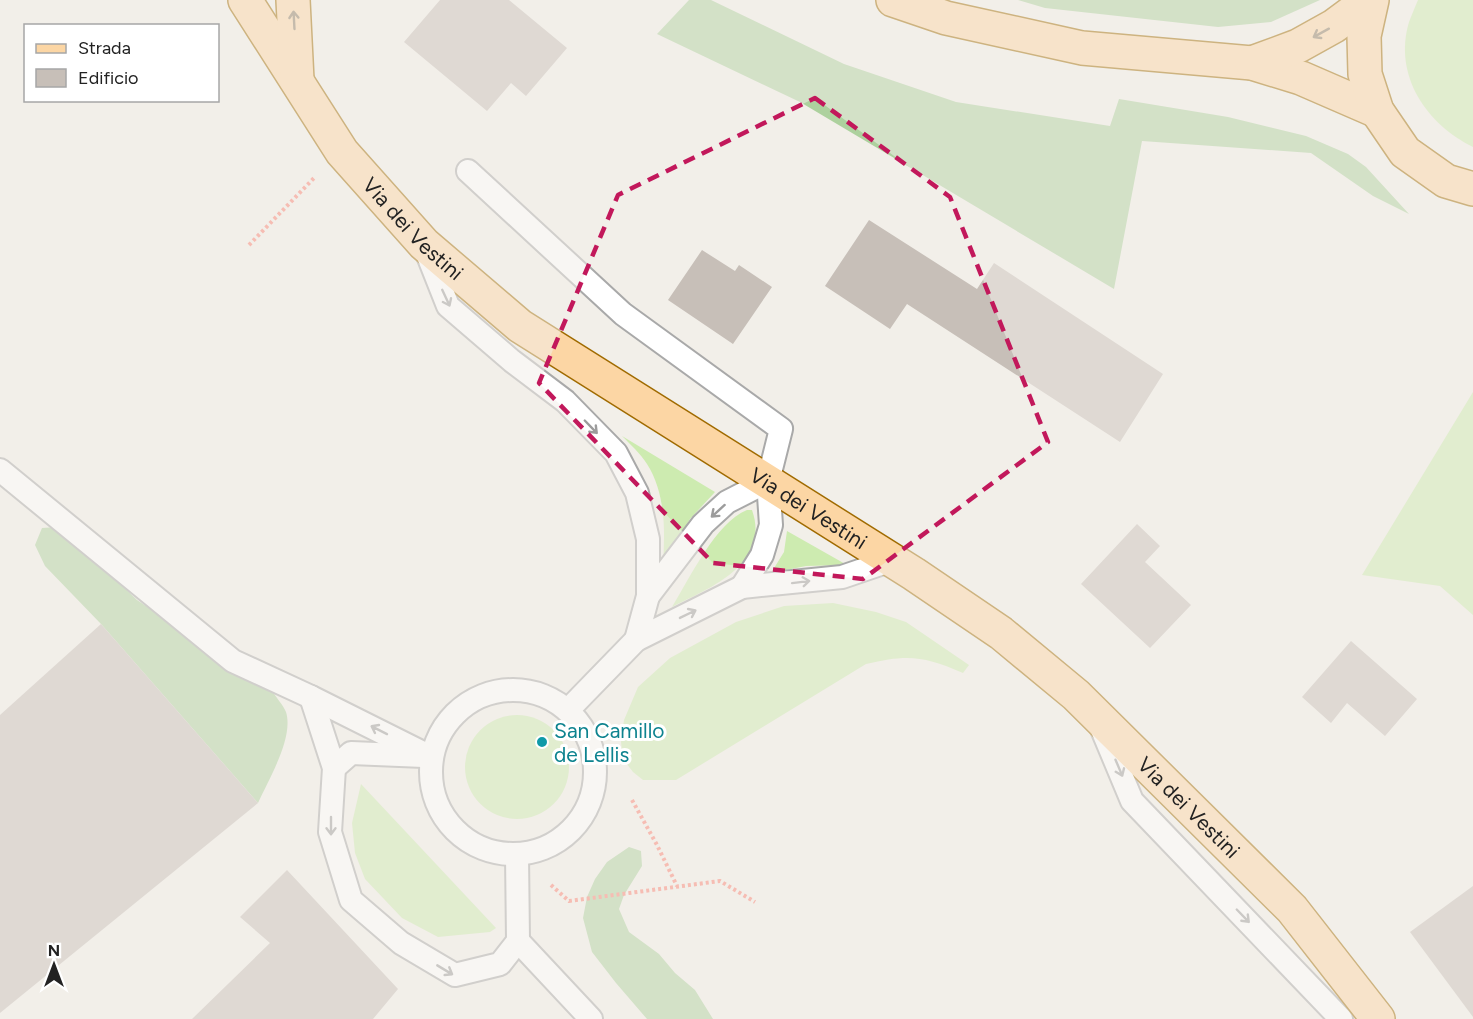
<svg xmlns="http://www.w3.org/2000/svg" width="1473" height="1019" font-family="Figtree,sans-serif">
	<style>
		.grass { fill: #cdebb0 }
		.forest { fill: #add19e }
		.building { fill: #c7bfb8 }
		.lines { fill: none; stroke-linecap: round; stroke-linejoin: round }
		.service-casing { stroke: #a9a9a9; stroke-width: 26 }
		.primary-casing { stroke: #a06b00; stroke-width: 36 }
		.path { stroke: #fa8072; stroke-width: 4; stroke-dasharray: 3 3; stroke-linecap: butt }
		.service { stroke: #fff; stroke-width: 22 }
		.primary { stroke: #fcd6a4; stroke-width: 33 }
		.oneway { stroke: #8f7c63 }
		.oneway2 { stroke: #9c9c9c }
		.marked { fill: none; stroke: #c2185b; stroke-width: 4.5; stroke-dasharray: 12 8; stroke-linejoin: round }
		.culture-dot { fill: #0f9aa8; stroke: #fff; stroke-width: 2 }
		.labels { text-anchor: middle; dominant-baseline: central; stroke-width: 6; stroke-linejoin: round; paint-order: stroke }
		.street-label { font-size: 21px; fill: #222; stroke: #fff }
		.culture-label { font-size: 21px; fill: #0d838f; stroke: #fff; text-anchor: start }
	</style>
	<rect width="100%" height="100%" fill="#f2efe9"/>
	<!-- grass -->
	<g class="grass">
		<path d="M1418,0H1473V147C1426,124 1393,75 1409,22C1412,14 1415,7 1418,0Z"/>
		<path d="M1473,392V615L1440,586L1362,575Z"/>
		<path d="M622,436L715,492L690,519L663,565C665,531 666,494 647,464C640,453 631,445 622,436Z"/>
		<path d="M747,510H752C771,564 710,588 672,607C690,578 716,522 747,510Z"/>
		<path d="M787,531L847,565L806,566L771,573L784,552Z"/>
		<path d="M833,603L876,612L906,622L969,665L963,673C924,656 908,654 866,664L676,780H643L633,772L623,759L621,742L624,720L638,687L670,658L736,622L784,606Z"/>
		<circle cx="517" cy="767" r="52"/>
		<path d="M361,784L496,928L490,932L438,937L402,918L365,879L355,853L352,823Z"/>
	</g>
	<!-- forest -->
	<g class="forest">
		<path d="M689,0H711L844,64L956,102L1110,126L1119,99L1228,117L1306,136L1348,154L1366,167L1409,214L1373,196L1311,153L1142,141L1114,289L800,102L657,34Z"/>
		<path d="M1018,0H1320L1271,22L1218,27L1045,8Z"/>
		<path d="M57,527L81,546L137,600L272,691C276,697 283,705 286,712C294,737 269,779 258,803L101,624L45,566L35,545L42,528Z"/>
		<path d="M629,847L641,851L642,866L624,895L619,909L629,932L659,954L675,973L695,990L713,1019H647L616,983L592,952L583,918L587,897L595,879L607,862Z"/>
	</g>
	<!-- building -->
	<g class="building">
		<path d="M440,0H509L567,48L526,96L511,83L487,111L404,42Z"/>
		<path d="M869,220L977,289L994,263L1163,374L1120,442L907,304L890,329L825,286Z"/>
		<path d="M702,250L735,271L739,265L772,287L733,344L668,300Z"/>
		<path d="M1137,524L1160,546L1145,562L1191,605L1150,648L1081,584Z"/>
		<path d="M101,624L258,803L0,1013V715Z"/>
		<path d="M1351,641L1417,699L1385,736L1347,703L1331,723L1302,697Z"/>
		<path d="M287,870L398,989L373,1019H192L270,943L240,917Z"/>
		<path d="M1473,886V1017L1410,932Z"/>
	</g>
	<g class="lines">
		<defs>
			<g id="service">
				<path d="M468,171L623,314L781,429L768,481L771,525L762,555L742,587"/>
				<path d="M425,248L448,306L512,361L565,401L616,453L637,493L648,539V596L636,640"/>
				<path d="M0,470L233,661L311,697L431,757"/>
				<path d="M648,596L703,524L727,502L768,481"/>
				<circle cx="513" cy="772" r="82"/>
				<path d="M311,697L334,768L330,832L351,900L401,943L455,975L500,964L518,941L517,855"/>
				<path d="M568,710L636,640L742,587L842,577L892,560"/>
				<path d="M1101,727L1132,801L1341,1019"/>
				<path d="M334,768L351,753L424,756"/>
				<path d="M518,941L591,1019"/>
			</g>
			<g id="primary">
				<path id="s1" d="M245,0L342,152L424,244L520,326L914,574L1001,633L1076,695L1292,909L1378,1019"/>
				<path d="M293,0L297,80"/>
				<path d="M893,0L946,18L1082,48L1252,63L1301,78L1377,111"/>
				<path d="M1372,0L1364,36L1365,74L1377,111L1405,152L1446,181L1473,189"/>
				<path d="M1252,63L1298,46L1334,26L1369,0"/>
			</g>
		</defs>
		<!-- service casing -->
		<use href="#service" class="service-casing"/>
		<!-- primary casing -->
		<use href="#primary" class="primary-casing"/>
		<!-- path -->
		<g class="path">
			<path d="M249,245L315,177"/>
			<path d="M632,800L657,845L677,886"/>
			<path d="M551,885L569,901L720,881L755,902"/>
		</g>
		<!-- service -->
		<use href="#service" class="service"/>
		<!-- primary -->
		<use href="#primary" class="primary"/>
	</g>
	<!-- one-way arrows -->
	<defs><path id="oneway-shaft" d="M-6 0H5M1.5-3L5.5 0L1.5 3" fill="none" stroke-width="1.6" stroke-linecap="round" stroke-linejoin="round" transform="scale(1.5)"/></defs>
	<g class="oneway">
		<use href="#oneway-shaft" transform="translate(294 20) rotate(-93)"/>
		<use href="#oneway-shaft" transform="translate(1321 33) rotate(151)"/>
	</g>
	<g class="oneway2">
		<use href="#oneway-shaft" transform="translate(446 298) rotate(65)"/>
		<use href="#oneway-shaft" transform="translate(591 427) rotate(46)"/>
		<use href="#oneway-shaft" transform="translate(718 511) rotate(138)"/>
		<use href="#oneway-shaft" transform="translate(801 582) rotate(-7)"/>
		<use href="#oneway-shaft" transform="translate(688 614) rotate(-26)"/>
		<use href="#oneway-shaft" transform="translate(379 730) rotate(-153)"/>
		<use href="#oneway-shaft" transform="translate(1119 768) rotate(67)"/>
		<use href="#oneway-shaft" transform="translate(331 826) rotate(90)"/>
		<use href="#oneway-shaft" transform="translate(1243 916) rotate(46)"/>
		<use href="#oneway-shaft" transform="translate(445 970) rotate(31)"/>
	</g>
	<!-- marked area -->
	<path d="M0 0H1473V1019H0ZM815,98L950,197L1048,442L863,579L713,563L539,383L618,195Z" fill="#f2efe9" fill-opacity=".55" fill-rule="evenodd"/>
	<path class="marked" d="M815,98L950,197L1048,442L863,579L713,563L539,383L618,195Z"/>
	<!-- markers -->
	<circle class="culture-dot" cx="542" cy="742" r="6"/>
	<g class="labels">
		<!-- street labels -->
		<g class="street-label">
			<text stroke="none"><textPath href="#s1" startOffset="285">Via dei Vestini</textPath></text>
			<text stroke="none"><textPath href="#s1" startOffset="771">Via dei Vestini</textPath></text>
			<text stroke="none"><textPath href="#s1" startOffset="1257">Via dei Vestini</textPath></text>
		</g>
		<!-- culture labels -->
		<g class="culture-label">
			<text x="554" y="730">San Camillo<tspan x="554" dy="24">de Lellis</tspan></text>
		</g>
	</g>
	<!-- legend -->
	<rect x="24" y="24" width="195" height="78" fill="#ffffff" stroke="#a7a7a7" stroke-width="1.5"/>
	<rect x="36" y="44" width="30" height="9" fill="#fcd6a4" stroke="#a7a7a7" stroke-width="1.5"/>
	<text x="78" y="54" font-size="18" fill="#222222">Strada</text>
	<rect x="36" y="69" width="30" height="18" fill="#c7bfb8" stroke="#a7a7a7" stroke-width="1.5"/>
	<text x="78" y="84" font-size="18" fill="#222222">Edificio</text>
	<!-- north arrow -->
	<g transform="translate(54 965)" stroke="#ffffff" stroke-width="4.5" paint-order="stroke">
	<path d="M0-4.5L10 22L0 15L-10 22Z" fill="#222222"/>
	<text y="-9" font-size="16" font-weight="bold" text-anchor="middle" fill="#222222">N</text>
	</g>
</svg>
